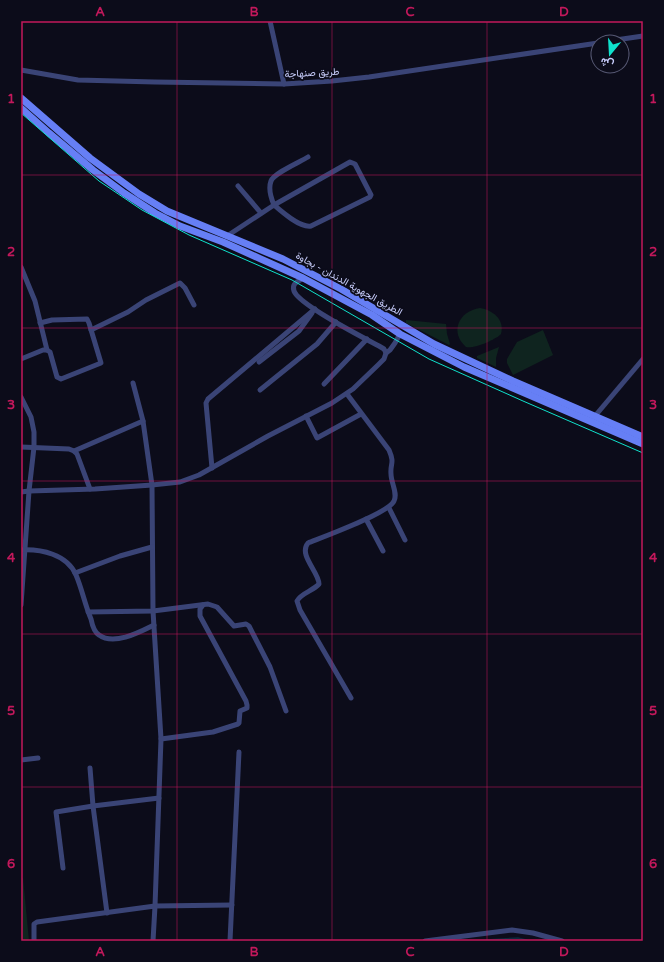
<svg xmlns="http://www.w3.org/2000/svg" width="664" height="962" font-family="'Varela Round',Vazirmatn,sans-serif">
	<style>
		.green { fill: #0f241f }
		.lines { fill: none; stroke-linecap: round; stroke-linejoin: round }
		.stream { stroke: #0e293c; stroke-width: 1.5 }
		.minor { stroke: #3a4476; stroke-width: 5 }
		.secondary { stroke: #667ff5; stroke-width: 7 }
		.tram { stroke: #0fe1cc; stroke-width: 1 }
		.grid { fill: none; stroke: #c2185b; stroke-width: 1; stroke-opacity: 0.55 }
		.labels { text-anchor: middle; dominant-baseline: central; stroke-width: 3.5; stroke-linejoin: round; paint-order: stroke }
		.street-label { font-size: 10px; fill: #c8cdfb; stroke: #0c0c1a }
		.neatline { fill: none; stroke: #c2185b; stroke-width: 1.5 }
		.grid-label { font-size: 13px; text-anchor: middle; font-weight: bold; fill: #c2185b }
	</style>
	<rect width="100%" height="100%" fill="#0c0c1a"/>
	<!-- green -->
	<g class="green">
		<path d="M480,308C492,310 505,319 501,334C495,340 474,349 466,347C449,332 459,311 480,308Z"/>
		<path d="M406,320L446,324L447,334L450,344L449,345L406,323Z"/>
		<path d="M543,330L553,355L513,375L507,363V359L517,342Z"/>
		<path d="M499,347L496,358V367L477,358V356Z"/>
		<path d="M21,878H23L29,941H21Z"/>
	</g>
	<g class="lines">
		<!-- stream -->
		<path class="stream" d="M470,941L518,938L530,941"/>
		<!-- minor -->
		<g class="minor">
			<path d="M270,21L284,84"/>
			<path d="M602,42L643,36"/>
			<path d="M21,70L78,80L155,82L284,84L332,81L369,77L598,43"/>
			<path d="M238,186L261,213"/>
			<path d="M227,236L274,205L350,162L355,164L371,195L370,197L311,226C300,228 282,212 274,205C271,198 268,189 271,181C274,173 300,162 308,157"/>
			<path d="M21,267L35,301L47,350"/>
			<path d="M304,278C299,281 291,283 294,291C299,305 364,338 379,346L384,349L386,353"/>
			<path d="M91,330L128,312L146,300L180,283L185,288L194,305"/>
			<path d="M21,359L43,350H47L50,352L57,377L61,379L101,363L89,323L87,319L52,320L40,323"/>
			<path d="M259,362L299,331L312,313"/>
			<path d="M133,383L143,421L152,485L153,611L161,739L155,906L232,905"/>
			<path d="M324,384L367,339"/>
			<path d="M260,390L317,344L336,322"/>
			<path d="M347,394L389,450C395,464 390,463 391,474C391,483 398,493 394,501C389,513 323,537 308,543C298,555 319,572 319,584C313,591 301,593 297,601L300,610L351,698"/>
			<path d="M21,397L31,417L34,432V447L29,491L21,605"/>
			<path d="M306,416L317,438L361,414"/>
			<path d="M595,416L643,359"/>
			<path d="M21,447L69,449L74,451L77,454L90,489"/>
			<path d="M74,451L143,421"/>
			<path d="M212,468L206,403L208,399L315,309"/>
			<path d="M21,492L29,491L95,489L152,485L180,482L199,475L268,436L332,403L353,389L378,365L384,359L386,353L390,350L395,343L400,334"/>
			<path d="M389,508L405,540"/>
			<path d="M366,519L383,551"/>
			<path d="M21,550C41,549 67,554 76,575C82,589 85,605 91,619C92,624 94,632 99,635C114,646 140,632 154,625"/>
			<path d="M75,573L120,556L152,547"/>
			<path d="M88,612L153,611L208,604L217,607L234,626L246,624L249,626L270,667L286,711"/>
			<path d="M161,739L213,732L238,724L239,723L240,711L247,708V705L246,701L200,616V609L203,605"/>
			<path d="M21,760L38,758"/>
			<path d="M90,768L93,806L159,798"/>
			<path d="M63,868L56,812L93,806L107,913"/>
			<path d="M34,941V924L37,922L155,906L153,941"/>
			<path d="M230,941L239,752"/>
			<path d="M425,941L512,930L533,933L562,941"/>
		</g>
		<!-- secondary -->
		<g class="secondary">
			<path d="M21,98L90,158L139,194L167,211L283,259L341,289L434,344L513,381L643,437"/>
			<path d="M21,108L49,133L93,170L124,193L155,213L180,226L223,242L303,278L372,315L400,334L464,367L643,444"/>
		</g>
		<!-- tram -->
		<path class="tram" d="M21,113L99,181L142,210L189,235L292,280L429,359L523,401L643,453"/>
	</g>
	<!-- grid -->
	<path class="grid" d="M177,21V941M332,21V941M487,21V941M21,175H643M21,328H643M21,481H643M21,634H643M21,787H643"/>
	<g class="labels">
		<!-- street labels -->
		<g class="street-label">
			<text transform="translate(312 73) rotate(-3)">طريق صنهاجة</text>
			<text transform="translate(349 284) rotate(29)">الطريق الجهوية الدندان - بجاوة</text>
		</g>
	</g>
	<!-- border -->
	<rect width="664" height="962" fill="none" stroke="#0c0c1a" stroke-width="44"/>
	<!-- north arrow -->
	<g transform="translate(610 54) rotate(198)"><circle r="19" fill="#0c0c1a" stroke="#575974"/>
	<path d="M0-3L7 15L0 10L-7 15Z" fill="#0fe1cc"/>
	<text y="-6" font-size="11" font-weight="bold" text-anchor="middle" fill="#c8cdfb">ش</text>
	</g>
	<rect x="22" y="22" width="620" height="918" class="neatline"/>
	<g class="grid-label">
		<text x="100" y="16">A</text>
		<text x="254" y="16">B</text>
		<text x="410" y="16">C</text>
		<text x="564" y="16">D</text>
		<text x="11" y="103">1</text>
		<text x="653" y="103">1</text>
		<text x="11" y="256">2</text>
		<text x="653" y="256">2</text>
		<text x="11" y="409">3</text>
		<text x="653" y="409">3</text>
		<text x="11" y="562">4</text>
		<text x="653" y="562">4</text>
		<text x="11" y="715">5</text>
		<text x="653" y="715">5</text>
		<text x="11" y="868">6</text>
		<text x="653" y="868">6</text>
		<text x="100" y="956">A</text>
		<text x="254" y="956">B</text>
		<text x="410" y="956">C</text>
		<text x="564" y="956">D</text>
	</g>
</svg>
